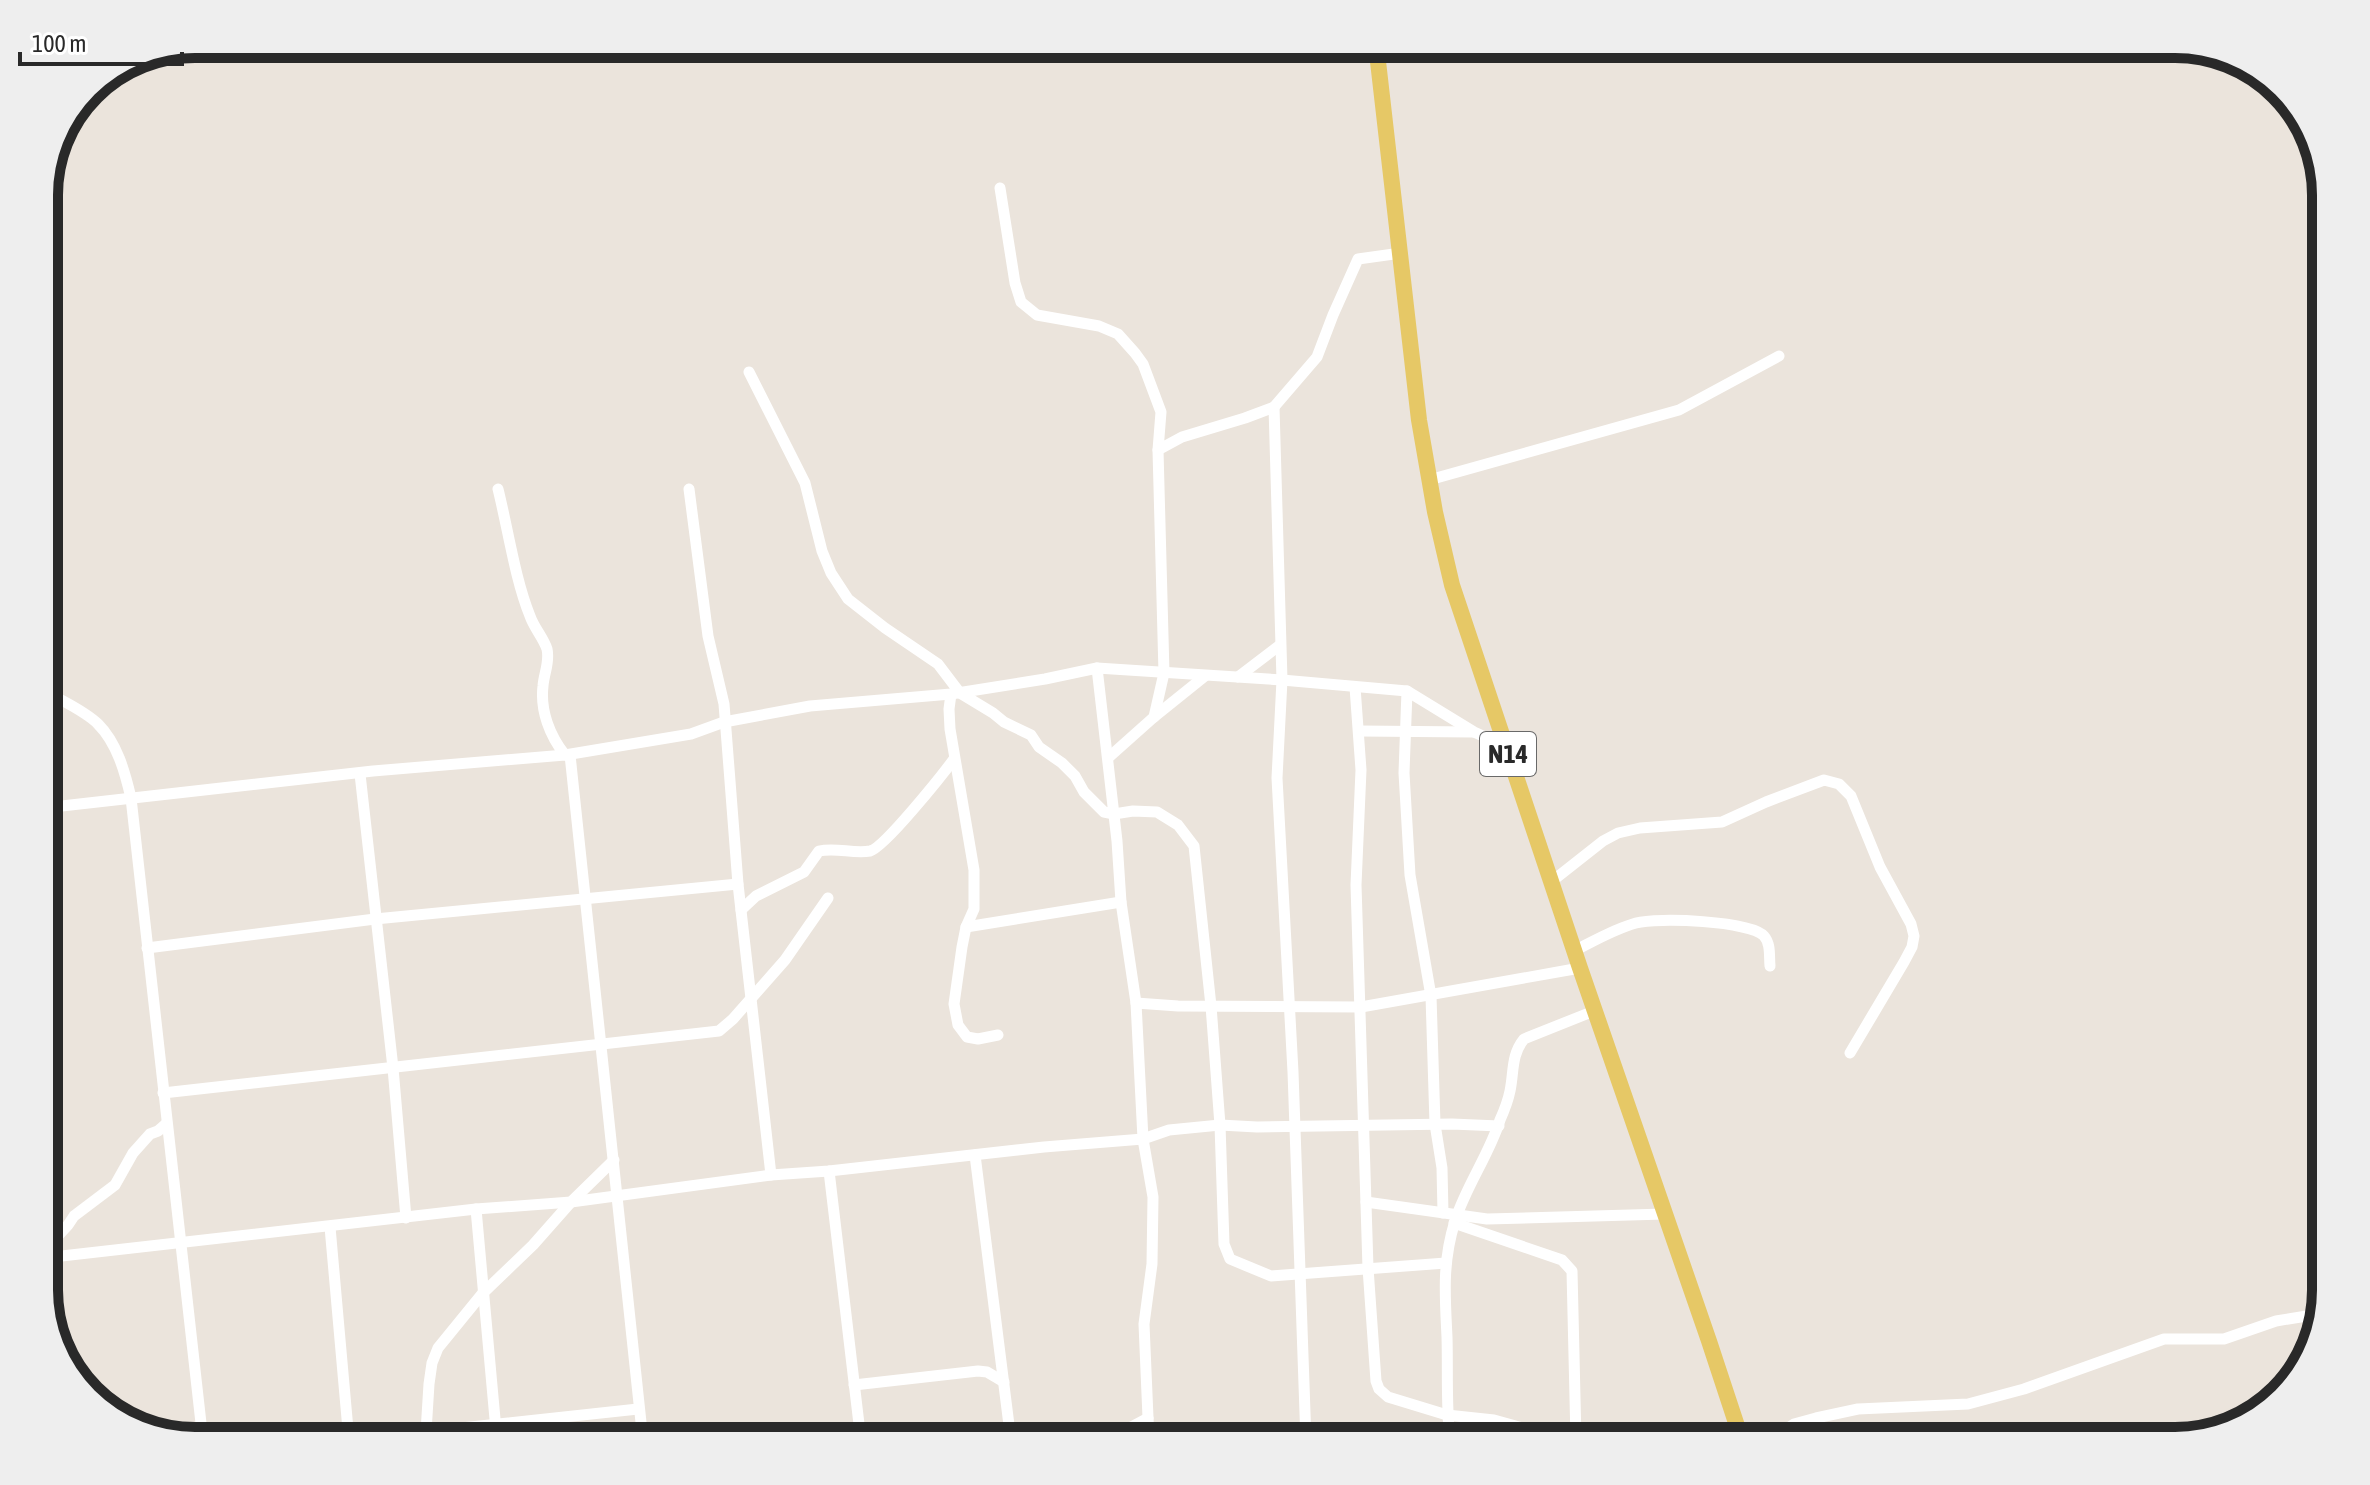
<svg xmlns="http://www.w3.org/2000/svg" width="2370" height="1485" font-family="'Asap Condensed',sans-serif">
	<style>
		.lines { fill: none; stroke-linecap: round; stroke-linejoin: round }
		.street { stroke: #fff; stroke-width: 11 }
		.primary { stroke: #e6c866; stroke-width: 16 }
		.labels { text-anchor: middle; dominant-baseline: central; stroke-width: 8; stroke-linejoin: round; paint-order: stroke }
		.shield { fill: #fff; stroke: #696969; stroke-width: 2 }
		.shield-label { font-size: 26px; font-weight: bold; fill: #292929 }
		.rim { fill: none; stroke: #292929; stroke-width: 10 }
	</style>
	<rect width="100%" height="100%" fill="#ebe4dc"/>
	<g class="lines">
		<!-- street -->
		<g class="street">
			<path d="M1000,188L1015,283L1021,302L1037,315L1099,326L1118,334L1135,353L1143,364L1161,412L1158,450L1182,437L1245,418L1274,407L1317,357L1333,315L1358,259L1401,253"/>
			<path d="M749,372L805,483L822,551L831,573L848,599L885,628L938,664L960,693L993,713L1004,722L1031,735L1039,747L1062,763L1075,776L1084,792L1104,812L1114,814L1133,811L1157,812L1178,825L1194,846L1211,1006L1220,1125L1224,1244L1230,1259L1271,1276L1446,1263"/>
			<path d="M1274,407L1282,680L1277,778L1293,1072L1306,1441"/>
			<path d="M1429,480L1679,410L1779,356"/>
			<path d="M498,489C508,529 515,579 530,616C534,628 543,637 547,649C550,662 544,673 543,686C540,711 550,736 565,755"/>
			<path d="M689,489L708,636L724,704L738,884L771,1175"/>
			<path d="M1097,668L1117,841L1121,902L1136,1003L1143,1139L1153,1197L1152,1264L1144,1324L1149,1441"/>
			<path d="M1238,677L1280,645"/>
			<path d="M1355,687L1361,770L1356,885L1368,1268L1376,1381L1379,1389L1388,1397L1447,1415L1494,1420L1537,1432L1574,1435L1592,1441"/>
			<path d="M44,690C61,701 84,710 98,724C117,743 125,772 131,798L203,1441"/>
			<path d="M1407,691L1404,773L1410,875L1431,996L1435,1124L1442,1168L1443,1213"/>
			<path d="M951,694L949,709L950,729L974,870V909L966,927L962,947L954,1004L958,1025L967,1037L978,1039L998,1035"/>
			<path d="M1154,717L1164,673L1158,450"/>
			<path d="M1359,731L1473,732"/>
			<path d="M570,755L643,1441"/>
			<path d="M1108,758L1154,717L1205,676"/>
			<path d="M360,774L393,1068L406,1218"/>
			<path d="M44,808L373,771L565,755L691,734L724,722L810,706L951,694L1045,679L1097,668L1282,680L1407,691L1474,732L1505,746"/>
			<path d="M1551,882L1603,841L1618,833L1640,828L1722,822L1766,802L1824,780L1839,784L1851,796L1880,867L1911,924L1914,936L1912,947L1904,962L1850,1053"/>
			<path d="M741,910L756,896L804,872L819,851C836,847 853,854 870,851C884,848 943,774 954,759"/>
			<path d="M966,927L1121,902"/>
			<path d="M147,948L375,919L738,884"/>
			<path d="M1574,951C1594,941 1614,929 1636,923C1657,917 1751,921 1764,936C1771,944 1769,956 1770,966"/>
			<path d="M1136,1003L1178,1006L1361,1007L1580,968"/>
			<path d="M163,1093L719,1031L733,1019L785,960L828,898"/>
			<path d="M975,1155L1011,1441"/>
			<path d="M829,1171L861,1441"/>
			<path d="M1366,1202L1487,1219L1665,1214"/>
			<path d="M476,1209L497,1441"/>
			<path d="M1454,1223L1562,1260L1572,1271L1576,1440"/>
			<path d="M330,1227L349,1441"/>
			<path d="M44,1251L68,1225L74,1216L115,1185L133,1153L150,1134L158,1131L166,1124"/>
			<path d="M44,1258L476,1209L571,1202L771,1175L829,1171L1044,1147L1143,1139L1169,1130L1220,1125L1257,1127L1452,1124L1499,1126"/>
			<path d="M854,1385L978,1371L987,1372L1004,1382"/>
			<path d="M426,1432L429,1384L432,1363L438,1348L482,1294L533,1245L571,1202L614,1160"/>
			<path d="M339,1441L638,1409"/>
			<path d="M1105,1441L1148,1418"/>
			<path d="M1450,1441C1446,1406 1448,1372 1447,1337C1445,1295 1442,1263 1455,1221C1466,1186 1489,1155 1500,1120C1504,1111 1508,1101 1510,1091C1514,1072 1511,1055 1524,1039L1594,1011"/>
			<path d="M1768,1441L1794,1424L1816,1418L1858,1409L1968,1404L2024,1389L2164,1339H2224L2276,1321L2319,1314"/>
		</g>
		<!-- primary -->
		<path class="primary" d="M1376,44L1419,420L1435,512L1452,585L1580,968L1709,1341L1742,1441"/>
	</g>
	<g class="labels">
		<!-- shield labels -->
		<rect class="shield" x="1480" y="732" width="56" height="44" rx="6"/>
		<g class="shield-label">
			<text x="1508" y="754">N14</text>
		</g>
	</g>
	<!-- crop -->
	<path d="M0 0H2370V1485H0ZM195 58H2175A137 137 0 0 1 2312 195V1290A137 137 0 0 1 2175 1427H195A137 137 0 0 1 58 1290V195A137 137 0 0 1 195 58Z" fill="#eee" fill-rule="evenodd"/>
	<path class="rim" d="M195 58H2175A137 137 0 0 1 2312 195V1290A137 137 0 0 1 2175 1427H195A137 137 0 0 1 58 1290V195A137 137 0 0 1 195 58Z"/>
	<!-- scale -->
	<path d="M20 52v12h162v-12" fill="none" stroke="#292929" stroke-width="4"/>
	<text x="32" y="52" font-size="24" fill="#292929" stroke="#ffffff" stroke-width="6" paint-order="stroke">100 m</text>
</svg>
